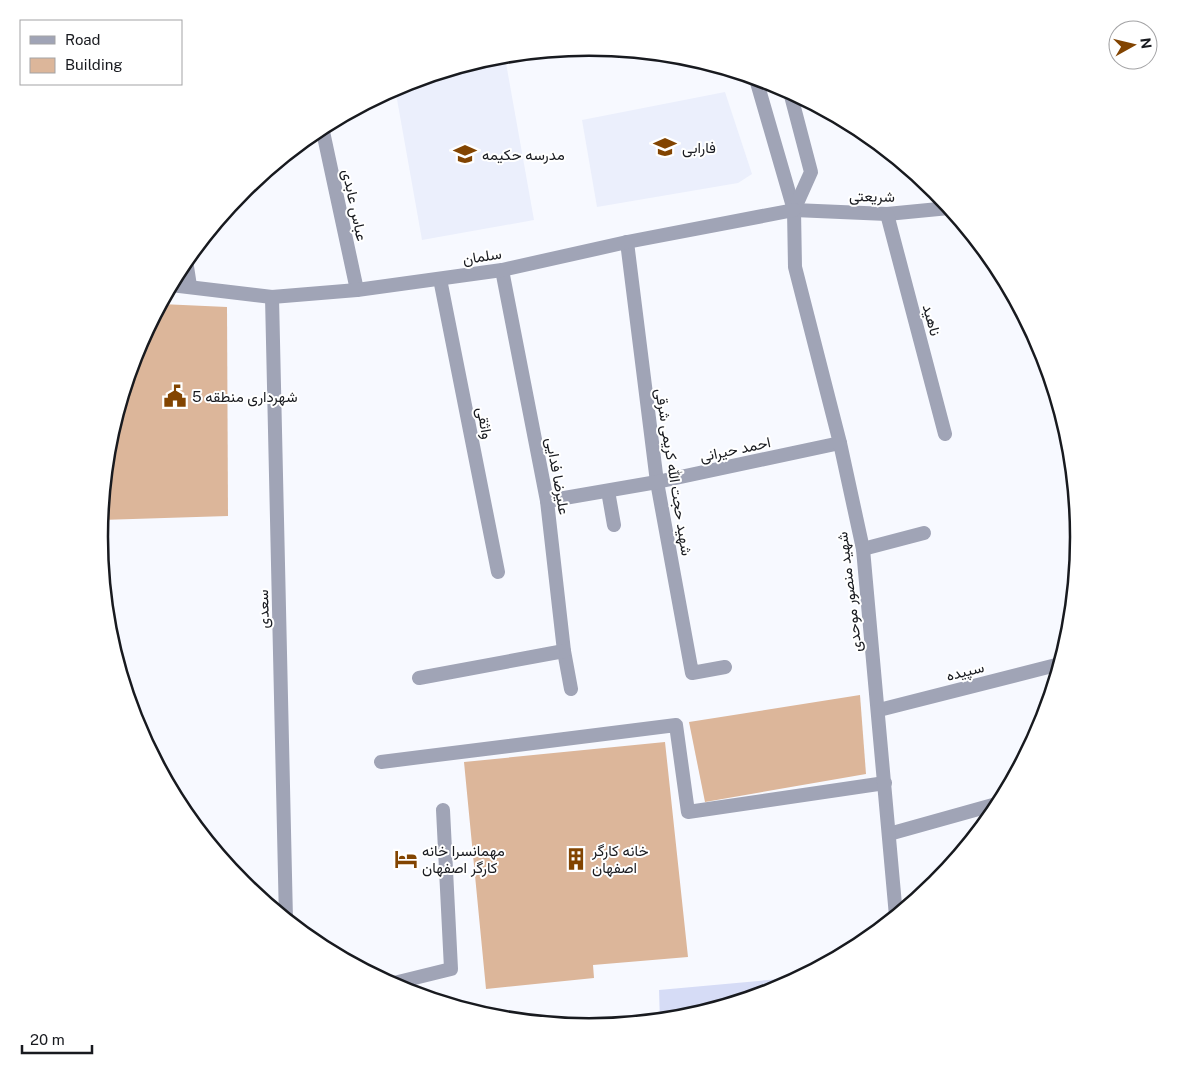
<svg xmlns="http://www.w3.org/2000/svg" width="1178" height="1075" font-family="'Public Sans',Vazirmatn,sans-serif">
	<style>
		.built { fill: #ebeffc }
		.green { fill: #d6dcf6 }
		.building { fill: #dcb69a }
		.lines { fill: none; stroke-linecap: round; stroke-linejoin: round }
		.service { stroke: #a0a4b6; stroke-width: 14 }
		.minor { stroke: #a0a4b6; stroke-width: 14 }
		.tertiary { stroke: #a0a4b6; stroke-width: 14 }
		.labels { text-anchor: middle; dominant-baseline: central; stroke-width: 4; stroke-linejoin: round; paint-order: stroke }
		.poi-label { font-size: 15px; fill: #181a1f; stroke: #fff; text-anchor: start }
		.street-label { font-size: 15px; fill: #181a1f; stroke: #fff }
		.rim { fill: none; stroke: #181a1f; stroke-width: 2.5 }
	</style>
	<rect width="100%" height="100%" fill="#f7f9ff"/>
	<!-- built -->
	<g class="built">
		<path d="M506,63L534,220L422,240L395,88L430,76Z"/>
		<path d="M725,92L752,174L738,183L597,207L582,120Z"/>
	</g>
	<!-- green -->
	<path class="green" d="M801,977L776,990L684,1018L660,1021L659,990Z"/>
	<!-- building -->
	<g class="building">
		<path d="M161,304L227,307L228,516L101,520L108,442L136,350Z"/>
		<path d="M860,695L866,774L705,802L689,722Z"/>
		<path d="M665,742L688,957L593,965L594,978L486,989L464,762Z"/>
	</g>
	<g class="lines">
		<!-- service -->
		<path class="service" d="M390,984L451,969L443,810"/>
		<!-- minor -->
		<g class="minor">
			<path d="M322,127L357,290"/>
			<path d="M794,210L887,214L949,208"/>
			<path d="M887,214L945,434"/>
			<path d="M627,242L657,482L692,673L725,667"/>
			<path d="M186,260L190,286"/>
			<path d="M502,270L547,501L564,651L571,689"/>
			<path d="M440,279L498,572"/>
			<path d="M272,297L286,920"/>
			<path d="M608,491L614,525"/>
			<path d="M547,501L657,482L840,443"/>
			<path d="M863,549L924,533"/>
			<path d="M419,678L564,651"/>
			<path d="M879,710L1060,664"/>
			<path d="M381,762L676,725L688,812L885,783"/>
			<path d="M889,834L1000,803"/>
		</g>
		<!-- tertiary -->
		<g class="tertiary">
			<path d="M756,79L794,210L795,267L840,443L863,549L896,916"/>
			<path d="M790,92L811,172L794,210"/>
			<path d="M171,285L272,297L357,290L502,270L627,242L794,210"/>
		</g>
	</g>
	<!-- icons -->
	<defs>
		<symbol id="school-bare" viewBox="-9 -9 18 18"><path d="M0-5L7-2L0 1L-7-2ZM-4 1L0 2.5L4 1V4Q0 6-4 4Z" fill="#824401" stroke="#fff" stroke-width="2.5" paint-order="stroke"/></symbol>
		<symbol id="civic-bare" viewBox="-9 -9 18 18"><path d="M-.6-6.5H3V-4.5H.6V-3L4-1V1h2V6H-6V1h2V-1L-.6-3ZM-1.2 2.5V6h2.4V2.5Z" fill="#824401" stroke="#fff" stroke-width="2.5" paint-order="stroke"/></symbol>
		<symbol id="hotel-bare" viewBox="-9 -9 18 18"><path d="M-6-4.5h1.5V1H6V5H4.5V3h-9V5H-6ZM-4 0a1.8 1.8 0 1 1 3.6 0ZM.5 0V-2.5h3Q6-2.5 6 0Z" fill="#824401" stroke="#fff" stroke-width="2.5" paint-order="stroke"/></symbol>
		<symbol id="building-bare" viewBox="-9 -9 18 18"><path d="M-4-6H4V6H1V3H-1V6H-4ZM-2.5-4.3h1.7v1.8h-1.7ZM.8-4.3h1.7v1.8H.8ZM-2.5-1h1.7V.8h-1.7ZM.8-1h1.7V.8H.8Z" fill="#824401" stroke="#fff" stroke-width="2.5" paint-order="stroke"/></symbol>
	</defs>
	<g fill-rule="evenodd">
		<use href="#school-bare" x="649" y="131" width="32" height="32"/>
		<use href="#school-bare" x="449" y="138" width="32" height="32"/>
		<use href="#civic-bare" x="159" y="380" width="32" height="32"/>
		<use href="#hotel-bare" x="390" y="843" width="32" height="32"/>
		<use href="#building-bare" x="560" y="843" width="32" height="32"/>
	</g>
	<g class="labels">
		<!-- poi labels -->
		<g class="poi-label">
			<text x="682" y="147">فارابی</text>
			<text x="482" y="154">مدرسه حکیمه</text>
			<text x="192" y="396">شهرداری منطقه 5</text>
			<text x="422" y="850">مهمانسرا خانه<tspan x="422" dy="17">کارگر اصفهان</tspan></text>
			<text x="592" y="850">خانه کارگر<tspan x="592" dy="17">اصفهان</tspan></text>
		</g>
		<!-- street labels -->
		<g class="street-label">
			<text transform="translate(872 196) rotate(1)">شریعتی</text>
			<text transform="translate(355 205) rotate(78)">عباس عابدی</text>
			<text transform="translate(482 256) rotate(-9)">سلمان</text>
			<text transform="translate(932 320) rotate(75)">ناهید</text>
			<text transform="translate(485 423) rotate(79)">واثقی</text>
			<text transform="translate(735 449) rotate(-12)">احمد حیرانی</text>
			<text transform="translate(674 472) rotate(81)">شهید حجت الله کریمی شرقی</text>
			<text transform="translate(558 476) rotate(80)">علیرضا فدایی</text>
			<text transform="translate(849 592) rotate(-97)">شهید منصور موحدی</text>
			<text transform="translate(263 609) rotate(-91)">سعدی</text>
			<text transform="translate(965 671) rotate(-14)">سپیده</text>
		</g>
	</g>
	<!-- crop -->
	<path d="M0 0H1178V1075H0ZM108 537a481 481 0 1 1 962 0a481 481 0 1 1-962 0Z" fill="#fff" fill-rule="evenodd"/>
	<path class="rim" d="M108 537a481 481 0 1 1 962 0a481 481 0 1 1-962 0Z"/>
	<!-- legend -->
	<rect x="20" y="20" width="162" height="65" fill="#ffffff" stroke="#a3a3a5"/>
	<rect x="30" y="36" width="25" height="8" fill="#a0a4b6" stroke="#a3a3a5"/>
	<text x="65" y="45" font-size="15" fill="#181a1f">Road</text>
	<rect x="30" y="58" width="25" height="15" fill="#dcb69a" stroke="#a3a3a5"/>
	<text x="65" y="70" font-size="15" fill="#181a1f">Building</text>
	<!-- north arrow -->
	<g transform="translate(1133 45) rotate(82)"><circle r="24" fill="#ffffff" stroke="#a3a3a5"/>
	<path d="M0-4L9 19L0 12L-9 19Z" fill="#824401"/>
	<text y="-8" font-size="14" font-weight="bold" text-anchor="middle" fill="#181a1f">N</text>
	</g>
	<!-- scale -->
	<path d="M22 1045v8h70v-8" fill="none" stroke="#181a1f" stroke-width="2.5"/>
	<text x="30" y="1045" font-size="15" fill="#181a1f" stroke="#ffffff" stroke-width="4" paint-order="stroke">20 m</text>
</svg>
